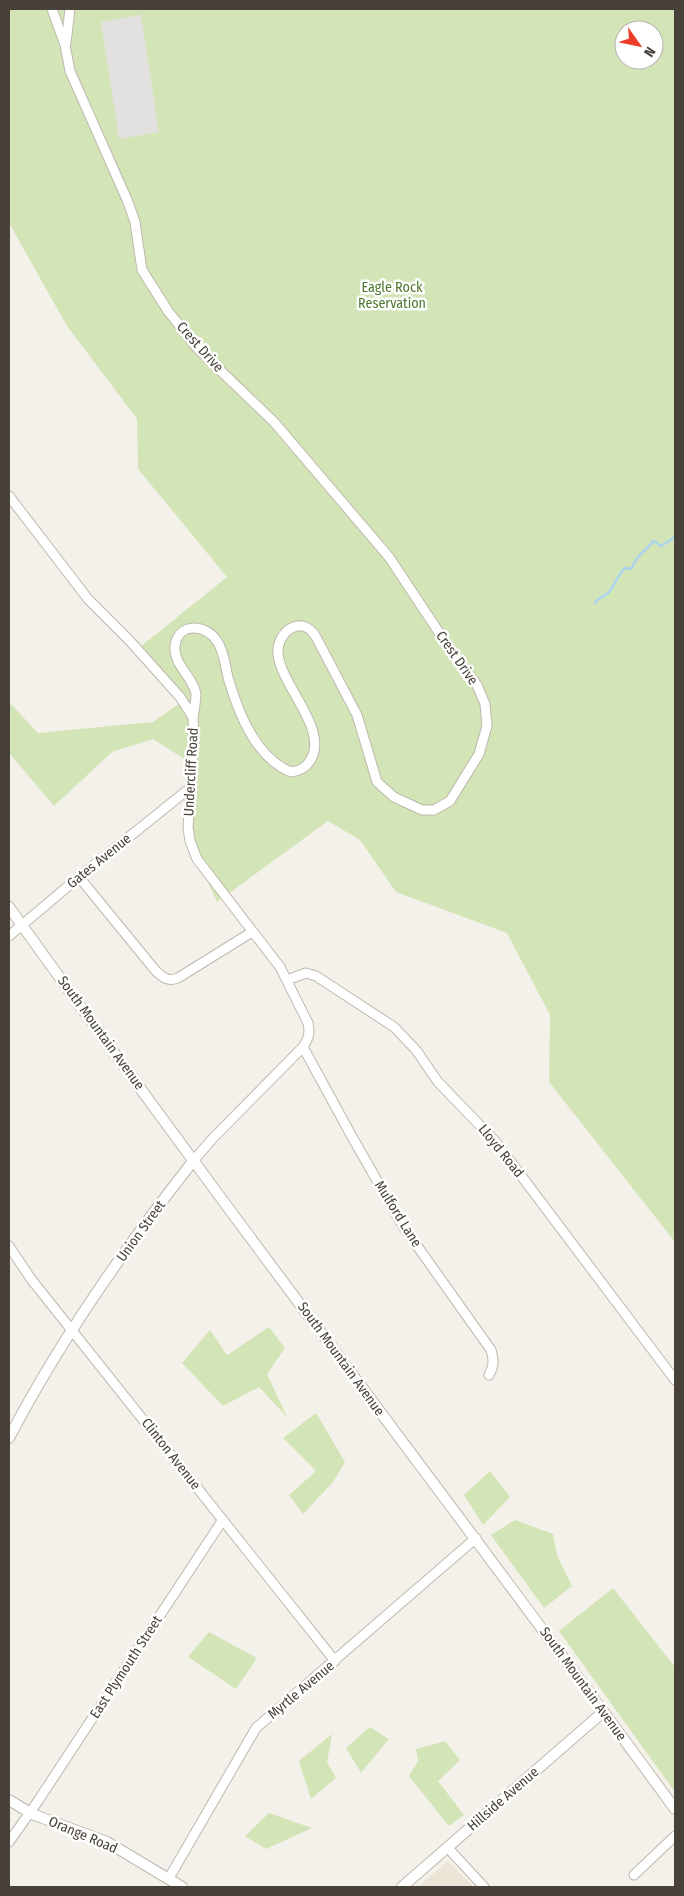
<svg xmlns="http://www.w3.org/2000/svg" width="684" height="1896" font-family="'Fira Sans Condensed',sans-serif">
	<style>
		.education { fill: #ece5d6 }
		.green { fill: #d3e5b7; fill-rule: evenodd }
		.parking { fill: #e3e1df }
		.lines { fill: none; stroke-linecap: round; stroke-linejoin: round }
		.stream { stroke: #acd5ec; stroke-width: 2.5 }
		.minor-casing { stroke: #bfb8ae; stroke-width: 11 }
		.tertiary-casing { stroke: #bfb8ae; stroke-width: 12 }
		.minor { stroke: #fff; stroke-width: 9 }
		.tertiary { stroke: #fff; stroke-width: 10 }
		.labels { text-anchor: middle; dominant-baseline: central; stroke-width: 5; stroke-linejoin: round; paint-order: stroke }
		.park-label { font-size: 14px; fill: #4e772f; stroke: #fff }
		.street-label { font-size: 14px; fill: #484139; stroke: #fff }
	</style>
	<rect width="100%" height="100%" fill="#f4f1eb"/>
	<!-- education -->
	<path class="education" d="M448,1861L474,1887H418Z"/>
	<!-- green -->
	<g class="green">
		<path d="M9,9H675V1242L549,1082L550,1015L507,933L396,892L360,840L328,821L217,902L188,840L197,767L153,739L112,752L54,806L9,753V702L38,733L153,722L180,703L135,651L227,577L138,469L137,419L67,326L9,223ZM624,30H654V60H624Z"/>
		<path d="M269,1327L285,1348L267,1374L287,1417L259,1387L223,1406L182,1363L210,1330L227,1355Z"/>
		<path d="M316,1413L345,1462L333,1482L303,1514L289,1495L316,1471L283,1438Z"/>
		<path d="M490,1471L510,1497L483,1525L464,1495Z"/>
		<path d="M515,1520L553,1534L557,1555L572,1586L544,1608L491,1535Z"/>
		<path d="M613,1588L675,1667V1792L559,1631Z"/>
		<path d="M209,1632L257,1658L236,1689L188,1657Z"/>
		<path d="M370,1727L389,1739L361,1773L346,1748Z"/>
		<path d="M332,1734L327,1762L336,1778L311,1799L299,1761Z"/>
		<path d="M445,1741L460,1760L438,1781L464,1815L449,1826L409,1776L418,1761L416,1749Z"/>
		<path d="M269,1813L312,1828L266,1849L245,1836Z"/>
	</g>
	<!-- parking -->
	<path class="parking" d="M141,15L159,132L119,139L101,22Z"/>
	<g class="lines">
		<!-- stream -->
		<path class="stream" d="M595,603C598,597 604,597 608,593C615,586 617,575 625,568L631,569L638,557L654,541L661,546L675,537"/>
		<defs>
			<g id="minor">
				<path d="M52,9L65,45L70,71L128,202L135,222L142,270L168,311L198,349L274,422L389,557L454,655L477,685L485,704L487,726L479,754L450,801L434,810H422L394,797L377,782L357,715L316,637C302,613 276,632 278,654C281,686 330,730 310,761C306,767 299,771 291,772C256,758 239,714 229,681C225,667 225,653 217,641C206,624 178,622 175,646C173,665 193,676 196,694C196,701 194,710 193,717"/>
				<path d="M66,43L70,9"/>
				<path d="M9,496L88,599L129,640L180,697L193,717L194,738L188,828L190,841L197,859L280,967L308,1023C310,1033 309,1038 303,1047L214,1137L194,1160"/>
				<path d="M79,877L155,970C162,977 168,982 178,978L252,932"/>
				<path d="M9,936L79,877L190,788"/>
				<path d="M287,980L306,973L316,976L394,1027L416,1050L438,1082L495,1141L675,1380"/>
				<path d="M303,1047L351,1135L403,1226L491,1350C494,1360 494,1366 489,1375"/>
				<path d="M9,1246L31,1279L335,1661"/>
				<path d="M9,1842L38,1801L222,1521"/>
				<path d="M448,1848L484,1887"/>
				<path d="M634,1875L675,1836"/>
				<path d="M169,1878L256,1728L476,1538"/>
			</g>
			<g id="tertiary">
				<path d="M9,907C226,1211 454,1507 675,1809"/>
				<path d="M9,1438C59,1342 127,1245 194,1160"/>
				<path d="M9,1800L32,1814L107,1842L182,1887"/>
				<path d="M402,1887L603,1712"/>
			</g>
		</defs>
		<!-- minor casing -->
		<use href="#minor" class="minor-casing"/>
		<!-- tertiary casing -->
		<use href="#tertiary" class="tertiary-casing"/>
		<!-- minor -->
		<use href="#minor" class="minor"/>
		<!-- tertiary -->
		<use href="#tertiary" class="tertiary"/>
	</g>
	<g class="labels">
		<!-- park labels -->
		<g class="park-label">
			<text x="392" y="287">Eagle Rock<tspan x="392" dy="16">Reservation</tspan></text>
		</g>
		<!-- street labels -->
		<g class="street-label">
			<text transform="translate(200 347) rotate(48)">Crest Drive</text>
			<text transform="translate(457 658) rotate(55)">Crest Drive</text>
			<text transform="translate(191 772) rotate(-87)">Undercliff Road</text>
			<text transform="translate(99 861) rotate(-39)">Gates Avenue</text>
			<text transform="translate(101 1033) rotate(54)">South Mountain Avenue</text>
			<text transform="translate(501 1151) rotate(51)">Lloyd Road</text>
			<text transform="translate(398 1214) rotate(58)">Mulford Lane</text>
			<text transform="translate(141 1231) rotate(-54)">Union Street</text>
			<text transform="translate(341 1359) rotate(54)">South Mountain Avenue</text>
			<text transform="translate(171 1454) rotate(52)">Clinton Avenue</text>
			<text transform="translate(126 1667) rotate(-57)">East Plymouth Street</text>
			<text transform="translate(583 1684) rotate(54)">South Mountain Avenue</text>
			<text transform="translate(301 1690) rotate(-40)">Myrtle Avenue</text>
			<text transform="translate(503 1799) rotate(-41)">Hillside Avenue</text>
			<text transform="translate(83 1835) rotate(23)">Orange Road</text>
		</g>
	</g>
	<!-- border -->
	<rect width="684" height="1896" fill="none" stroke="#484139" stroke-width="20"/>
	<!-- north arrow -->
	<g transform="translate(639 45) rotate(123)"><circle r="24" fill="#ffffff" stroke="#b6b3b0"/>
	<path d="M0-4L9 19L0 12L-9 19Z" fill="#ec3d2a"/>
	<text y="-8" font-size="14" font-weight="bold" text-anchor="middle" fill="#484139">N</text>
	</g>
</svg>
